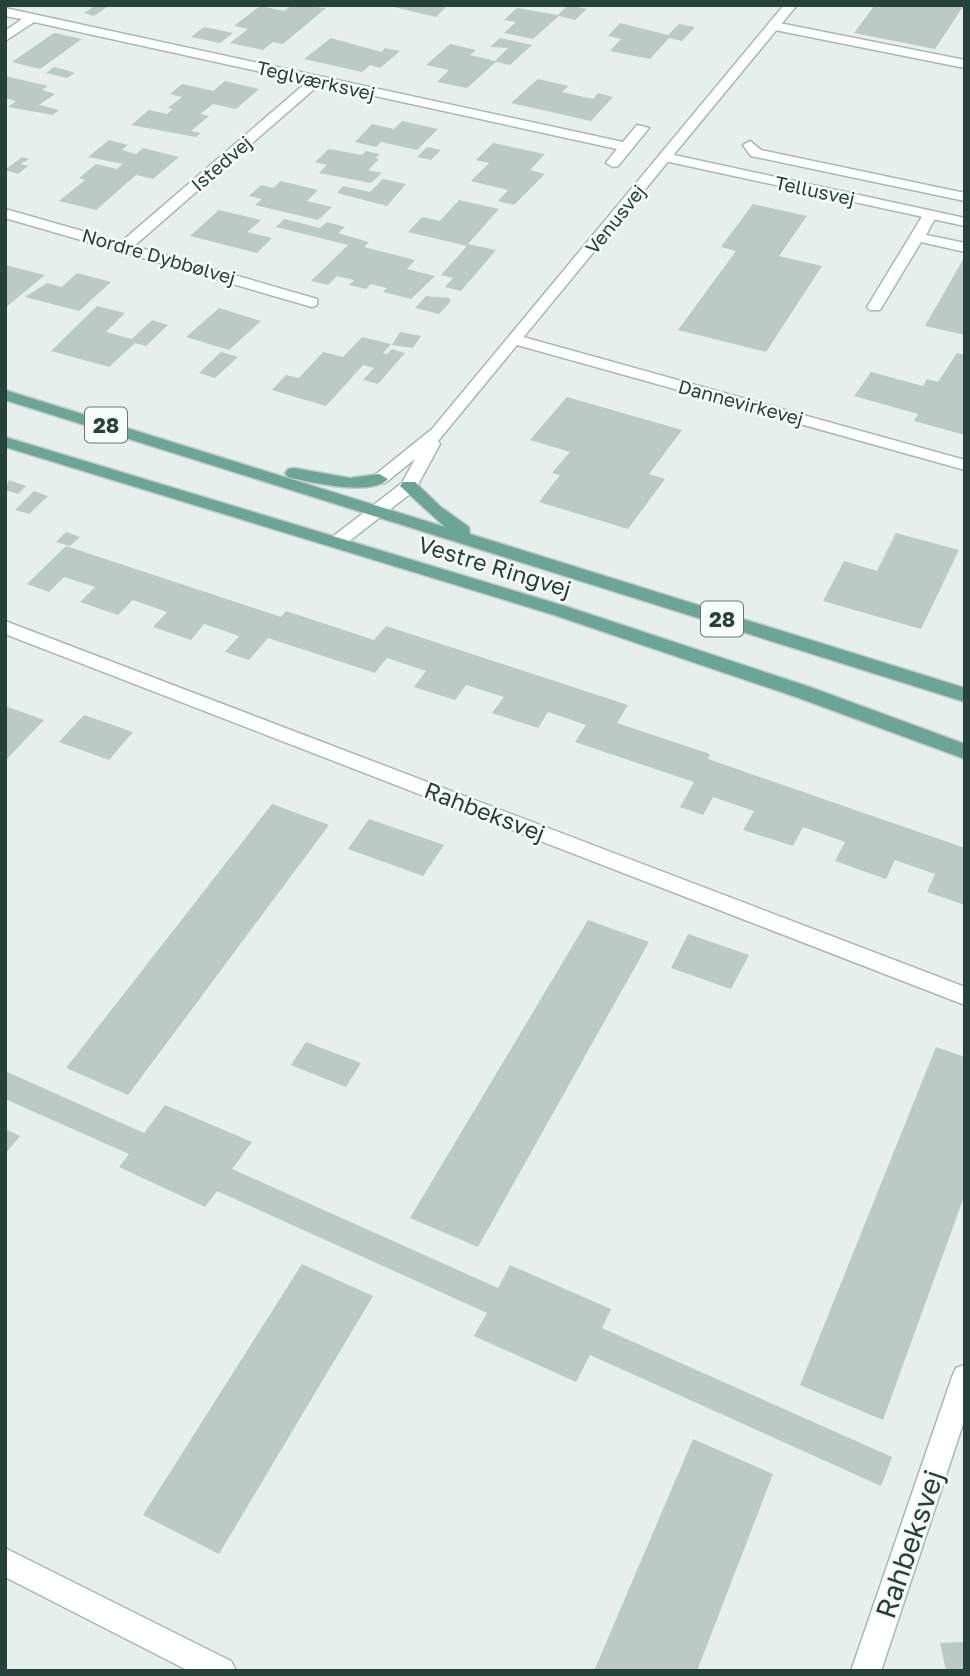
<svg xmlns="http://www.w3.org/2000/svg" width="970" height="1676" font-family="'Golos Text',sans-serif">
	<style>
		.building { fill: #bbcac4 }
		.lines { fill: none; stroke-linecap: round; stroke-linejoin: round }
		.service-casing { stroke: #a8b8b2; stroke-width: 3 }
		.minor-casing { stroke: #a8b8b2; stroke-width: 3 }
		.tertiary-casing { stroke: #a8b8b2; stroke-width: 3 }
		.primary-casing { stroke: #c2cac8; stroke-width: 3 }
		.service { fill: #fff; fill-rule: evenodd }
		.minor { fill: #fff; fill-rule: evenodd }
		.tertiary { fill: #fff; fill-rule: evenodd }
		.primary { fill: #6aa596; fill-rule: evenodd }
		.labels { text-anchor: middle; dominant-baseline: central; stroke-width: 5; stroke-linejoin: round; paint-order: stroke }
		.far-street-label { font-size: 19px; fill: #24423a; stroke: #f7fbf9 }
		.shield { fill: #f7fbf9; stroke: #637a73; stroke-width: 2 }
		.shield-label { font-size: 21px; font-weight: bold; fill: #24423a }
		.street-label { font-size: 23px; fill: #24423a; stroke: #f7fbf9 }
		.near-street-label { font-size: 28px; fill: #24423a; stroke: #f7fbf9 }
	</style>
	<rect width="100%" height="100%" fill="#e6efeb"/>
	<!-- building -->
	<g class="building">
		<path d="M96,5H110L94,16L84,13Z"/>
		<path d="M292,5L326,8L283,44L273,42L263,50L230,43L248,29L234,26L260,6L284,11Z"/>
		<path d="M385,5H448L436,17Z"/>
		<path d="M568,5L587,9L575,20L559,16L533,39L504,33L516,22L504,20L517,8L558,15Z"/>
		<path d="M875,5H964L935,49L854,33Z"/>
		<path d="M620,23L668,35L679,24L695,27L682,41L669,38L650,59L610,51L621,39L608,36Z"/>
		<path d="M204,27L233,33L220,43L191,37Z"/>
		<path d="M54,33L82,39L40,69L12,62Z"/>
		<path d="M331,38L381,52L385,48L400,51L380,68L370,65L362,72L304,59Z"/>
		<path d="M500,38L532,45L510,65L496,62L467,88L437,82L449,70L426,65L450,44L476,50L470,55L495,61L508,48L490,47Z"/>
		<path d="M54,67L69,71L75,73L67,78L46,73Z"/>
		<path d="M5,76L48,86L42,90L55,94L39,105L59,110L53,115L8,107L16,101L5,98Z"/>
		<path d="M538,79L569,86L562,92L593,99L598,93L613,97L591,121L511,103Z"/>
		<path d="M225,81L259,89L236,109L213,104L200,114L209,116L191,131L201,133L196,137L131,125L149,110L167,114L173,109L168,108L182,97L170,94L182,84L213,91Z"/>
		<path d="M402,121L438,129L417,150L381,142L376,147L355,142L372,124L394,129Z"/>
		<path d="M109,140L128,145L122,150L136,154L143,148L179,157L153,179L136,175L96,210L59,201L85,180L79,178L96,164L117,169L123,164L88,157Z"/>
		<path d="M493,143L545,154L530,170L545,174L514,205L498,201L508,190L471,181L489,163L476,160Z"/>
		<path d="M427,147L441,150L431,160L417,157Z"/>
		<path d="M329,149L362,155L366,151L380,154L375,158L379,159L368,170L382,173L371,183L319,173L327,165L315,162Z"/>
		<path d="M22,157L29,159L21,164L28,166L18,174L5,170Z"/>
		<path d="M383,179L406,184L387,206L337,193L343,186L370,192Z"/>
		<path d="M281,181L318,190L307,201L332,207L318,220L255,205L262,199L249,196L261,185L273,188Z"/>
		<path d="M459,200L499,209L468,244L496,250L461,291L445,287L453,278L441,275L467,246L408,232L422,217L440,221Z"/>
		<path d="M753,204L807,216L779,256L822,266L766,352L678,330L736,251L721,247Z"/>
		<path d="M219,210L261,220L247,232L272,238L257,253L190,236Z"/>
		<path d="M284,219L320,228L327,222L345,227L338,233L369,242L364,247L415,260L407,269L435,276L411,299L383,292L387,288L371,284L366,289L349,285L354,280L337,276L328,285L311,281L348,245L276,227Z"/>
		<path d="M965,256V335L925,326Z"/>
		<path d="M5,265L45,275L5,308Z"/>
		<path d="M77,273L111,282L79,311L25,297L47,283L62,287Z"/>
		<path d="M426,296L450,298V302L439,314L415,308Z"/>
		<path d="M97,306L125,313L106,332L132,339L152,320L168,325L146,346L135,343L109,367L51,351Z"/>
		<path d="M219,308L261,321L229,350L186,337Z"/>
		<path d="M400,332L421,336L413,348L392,345Z"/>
		<path d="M362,337L391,344L383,353L387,354L392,349L405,353L378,384L363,380L374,368L363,365L326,406L272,390L286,375L299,378L323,352L343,357Z"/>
		<path d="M221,352L238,357L215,378L199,373Z"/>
		<path d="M957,353L965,355V435L914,421L918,414L854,396L871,372L923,386L927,379L938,382Z"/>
		<path d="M567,397L682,430L649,474L665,479L628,529L539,502L560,475L552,473L570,452L530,440Z"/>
		<path d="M9,480L26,486L18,494L5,490Z"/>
		<path d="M34,491L48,496L29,514L15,510Z"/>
		<path d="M66,532L80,537L70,546L56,542Z"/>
		<path d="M896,533L959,550L921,629L823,601L844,561L877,571Z"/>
		<path d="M66,546L281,617L286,611L374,640L386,626L628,705L617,723L710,754L708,759L965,848V905L927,892L935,874L895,860L886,879L835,861L845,842L803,827L793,846L743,830L754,811L713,797L703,815L680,807L694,782L575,742L586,725L548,712L538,728L492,713L504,697L466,685L455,700L414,687L426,671L387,658L375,673L268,638L249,660L225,652L239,636L204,624L191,640L153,627L167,612L133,600L118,615L80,602L95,587L64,577L49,592L27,584Z"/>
		<path d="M5,706L44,720L5,761Z"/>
		<path d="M84,715L133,732L109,760L59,742Z"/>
		<path d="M272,804L329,825L128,1095L66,1068Z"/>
		<path d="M369,819L444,845L423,876L348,849Z"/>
		<path d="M588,920L649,942L478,1247L410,1218Z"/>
		<path d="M688,934L749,955L731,989L671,968Z"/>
		<path d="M306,1042L361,1063L346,1087L291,1065Z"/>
		<path d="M936,1047L965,1057V1194L883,1420L800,1385Z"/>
		<path d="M5,1071L144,1133L165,1105L252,1142L232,1169L498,1288L510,1265L611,1309L602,1328L892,1457L881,1486L590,1355L576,1382L474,1336L487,1313L217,1191L205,1207L119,1167L129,1154L5,1099Z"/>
		<path d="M5,1129L20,1136L5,1154Z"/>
		<path d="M302,1264L373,1296L219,1554L143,1515Z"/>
		<path d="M693,1439L773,1474L697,1671H594Z"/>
		<path d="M965,1642V1671H946L940,1643Z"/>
	</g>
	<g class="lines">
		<defs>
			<g id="service">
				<path d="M774,22L965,60V68L770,29V23Z"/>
				<path d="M750,141L761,150L965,193V201L751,156L743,145Z"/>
				<path d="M930,211L937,215L926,235L965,243V252L921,242L880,310H870L867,307L923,215Z"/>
			</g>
			<g id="minor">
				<path d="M5,8L623,142L637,125L649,128L618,166L613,167L606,163L617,149L320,84L134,246L317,299V305L312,307L5,218V209L121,242L307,82L34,22L5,41V31L22,19L5,16Z"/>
				<path d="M665,153L965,218V226L660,160V154Z"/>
				<path d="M516,335L965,460V470L510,343L508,340Z"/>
				<path d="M5,621L965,987V1005L5,634Z"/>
				<path d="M965,1365V1418L881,1671H851L952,1377L956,1368Z"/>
				<path d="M5,1548L231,1661L236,1671H189L5,1577Z"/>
			</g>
			<path id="tertiary" d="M784,5H797L438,441L440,444L415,490L343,546H331L328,542L331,538L402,483L415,459L385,483H373L370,479L432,429Z"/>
			<g id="primary">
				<path d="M5,390L445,527L400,486L403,482H415L441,507L469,527L470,534L965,688V702L5,400Z"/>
				<path d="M5,437L568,607L810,687L965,744V759L796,697L554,615L5,447Z"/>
				<path d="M294,468L350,478L379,474L388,479C371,497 310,482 288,477L285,473L288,469Z"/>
			</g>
		</defs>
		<!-- service casing -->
		<use href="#service" class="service-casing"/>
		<!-- minor casing -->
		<use href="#minor" class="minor-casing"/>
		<!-- tertiary casing -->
		<use href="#tertiary" class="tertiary-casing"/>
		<!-- primary casing -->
		<use href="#primary" class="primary-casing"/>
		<!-- service -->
		<use href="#service" class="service"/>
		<!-- minor -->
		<use href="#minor" class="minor"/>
		<!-- tertiary -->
		<use href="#tertiary" class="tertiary"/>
		<!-- primary -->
		<use href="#primary" class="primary"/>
	</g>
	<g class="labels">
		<!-- far-street labels -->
		<g class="far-street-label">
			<text transform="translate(316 80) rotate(13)">Teglværksvej</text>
			<text transform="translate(221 163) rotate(-41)">Istedvej</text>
			<text transform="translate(815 190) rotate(12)">Tellusvej</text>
			<text transform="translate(615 219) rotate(-51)">Venusvej</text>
			<text transform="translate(159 256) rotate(16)">Nordre Dybbølvej</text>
			<text transform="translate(741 402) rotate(15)">Dannevirkevej</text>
		</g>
		<!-- shield labels -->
		<g class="shield">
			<rect x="85" y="407.5" width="42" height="35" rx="5"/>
			<rect x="701" y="601.5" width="42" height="35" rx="5"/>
		</g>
		<g class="shield-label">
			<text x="106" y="425">28</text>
			<text x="722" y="619">28</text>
		</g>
		<!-- street labels -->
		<g class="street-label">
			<text transform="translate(495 566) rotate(17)">Vestre Ringvej</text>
			<text transform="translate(485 811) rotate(21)">Rahbeksvej</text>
		</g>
		<!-- near-street labels -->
		<g class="near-street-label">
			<text transform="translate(909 1544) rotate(-71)">Rahbeksvej</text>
		</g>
	</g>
	<!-- border -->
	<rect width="970" height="1676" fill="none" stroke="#24423a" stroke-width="14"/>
</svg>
